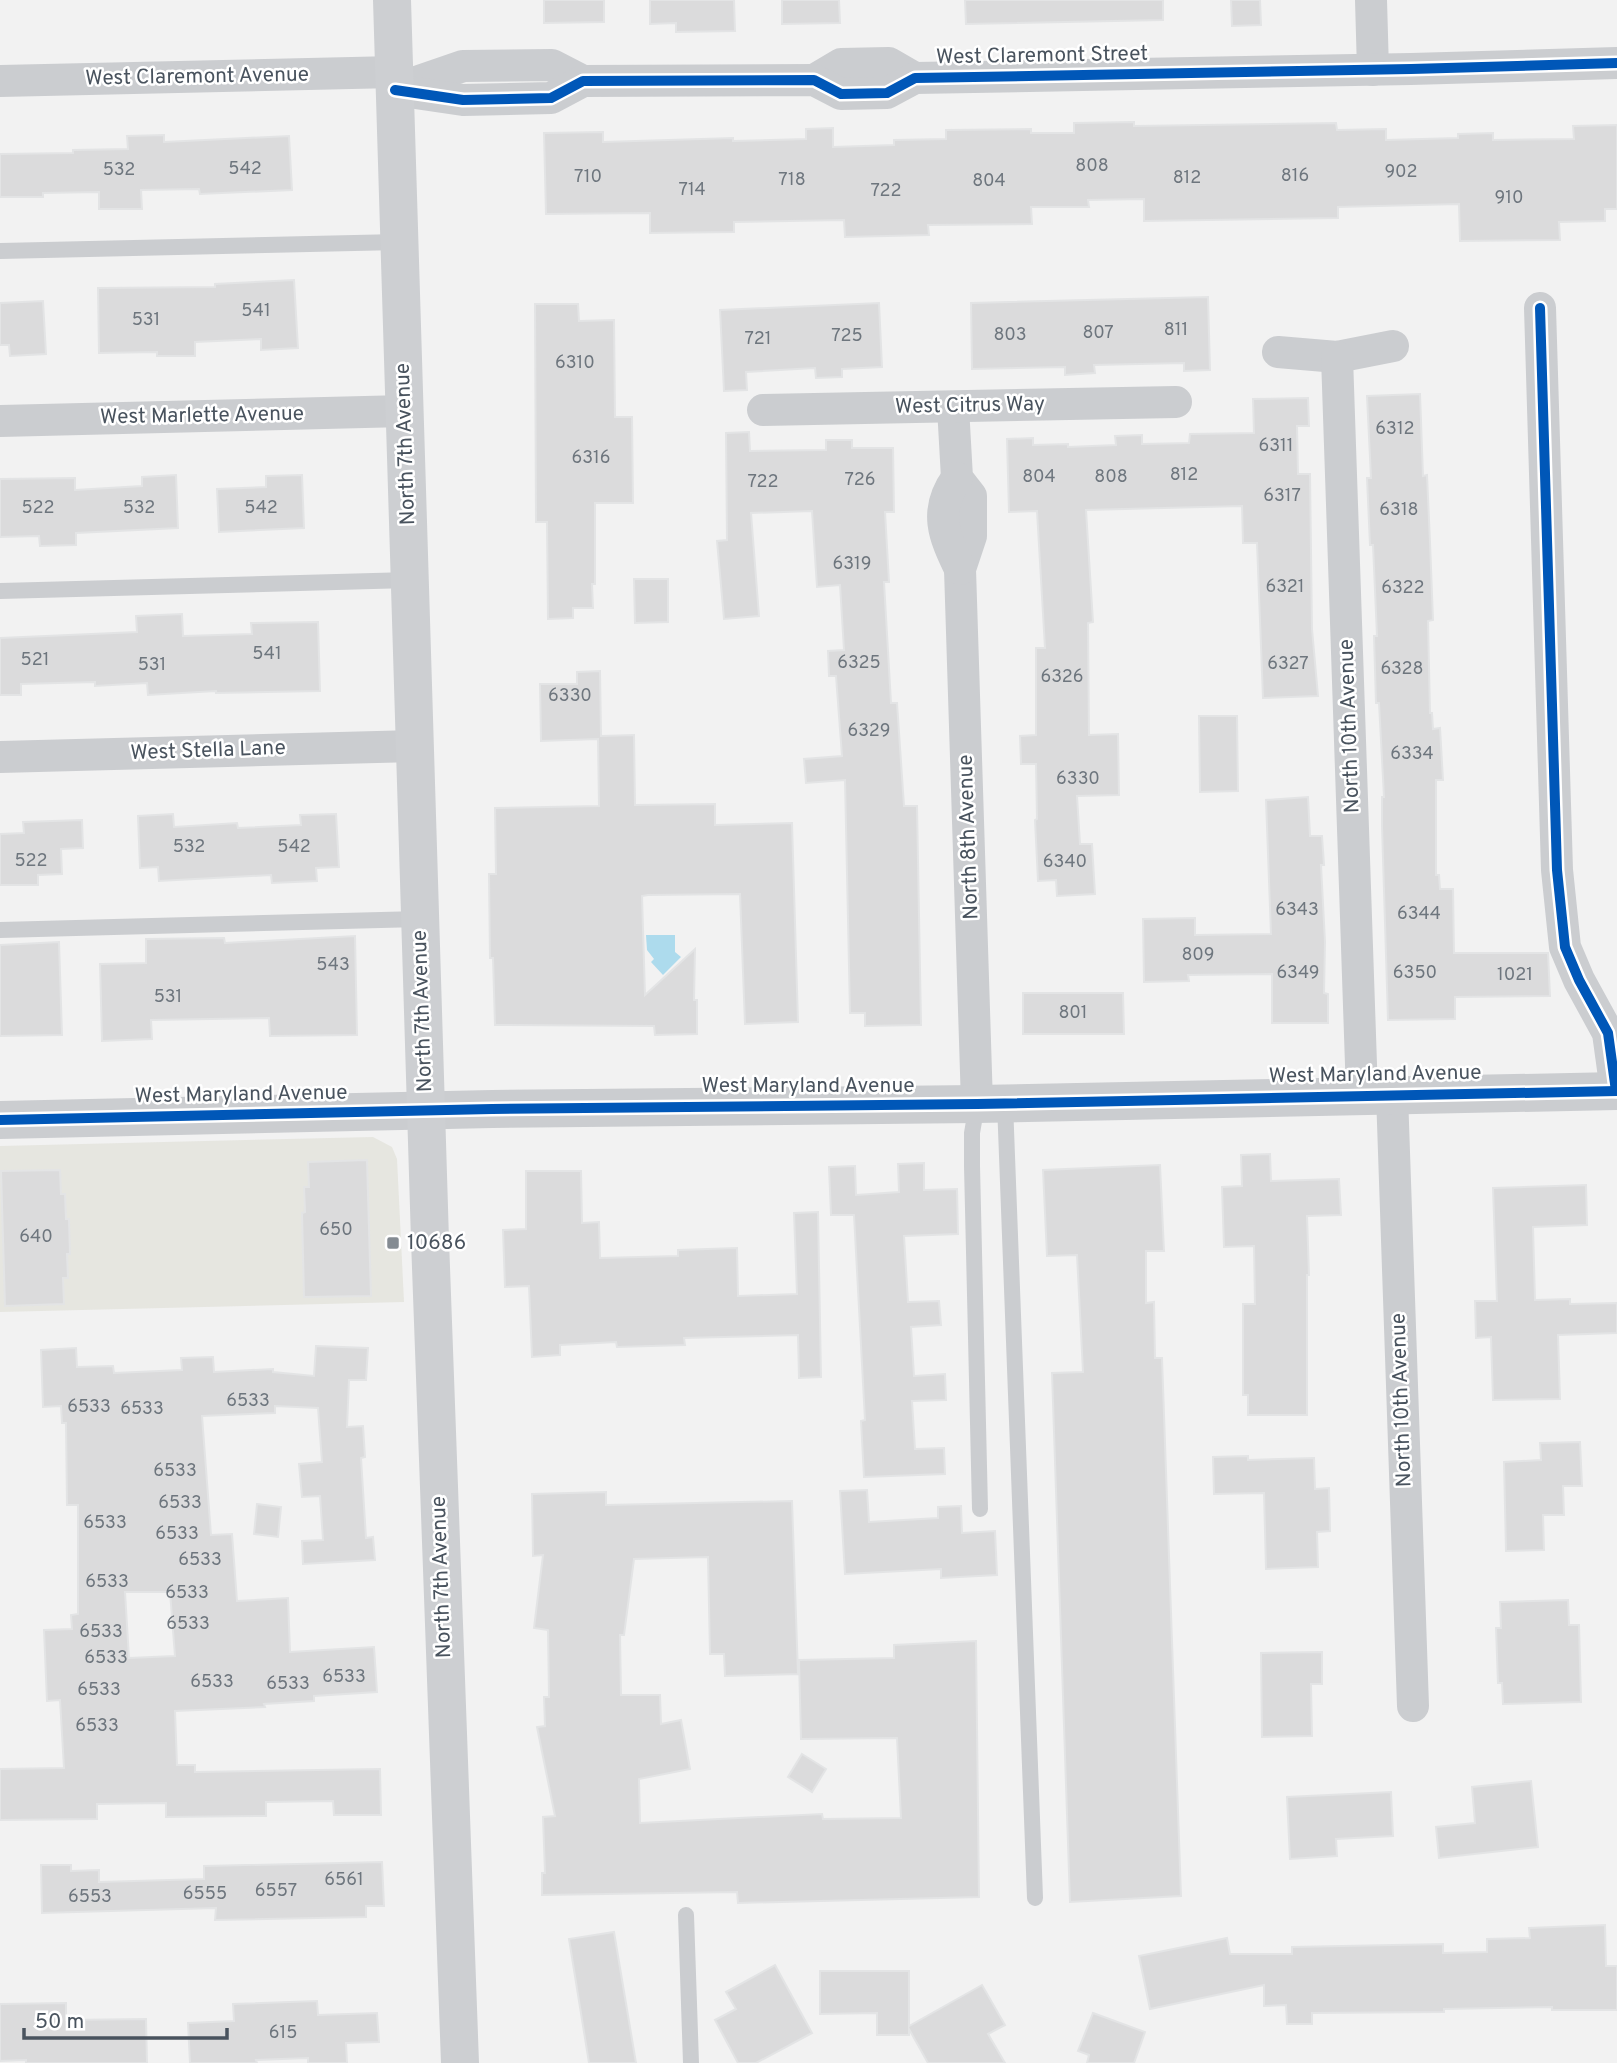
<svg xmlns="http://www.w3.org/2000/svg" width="1617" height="2063" font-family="Overpass,sans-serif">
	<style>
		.commercial { fill: #e6e6e0 }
		.water { fill: #addbed }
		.building { fill: #dbdbdc; stroke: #e3e4e5; stroke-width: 2; fill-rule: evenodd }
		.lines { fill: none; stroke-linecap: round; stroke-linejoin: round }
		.service { stroke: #cbcdd0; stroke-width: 16 }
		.minor { stroke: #cbcdd0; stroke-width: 32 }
		.tertiary { stroke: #cbcdd0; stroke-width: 38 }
		.secondary { stroke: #cdcfd2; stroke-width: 38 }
		.cycleway-casing { stroke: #fff; stroke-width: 15 }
		.cycleway { stroke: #0057b8; stroke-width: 10 }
		.poi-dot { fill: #848b92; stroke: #fff; stroke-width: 2.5 }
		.labels { text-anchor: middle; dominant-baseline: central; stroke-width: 5; stroke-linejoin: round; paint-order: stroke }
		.number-label { font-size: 18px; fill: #6e767e }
		.street-label { font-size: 21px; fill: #49535e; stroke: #fff }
		.poi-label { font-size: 21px; fill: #49535e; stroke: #fff; text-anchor: start }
	</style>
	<rect width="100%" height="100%" fill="#f2f2f2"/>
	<!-- commercial -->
	<path class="commercial" d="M373,1137L392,1147L397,1159L404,1302L0,1312V1146Z"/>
	<!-- water -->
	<path class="water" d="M646,935H675V952L681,957L663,975L651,962L654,959L647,950Z"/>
	<!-- building -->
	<g class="building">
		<path d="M544,0H604V22L544,23Z"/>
		<path d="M650,0H734L735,31L676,32V23L650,24Z"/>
		<path d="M782,0H839L840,23L782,24Z"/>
		<path d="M965,0H1163V20L966,24Z"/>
		<path d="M1231,0H1260L1261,25L1232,26Z"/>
		<path d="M1134,122V126L1336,123L1337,130L1386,129V140L1458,138V134L1493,133V140L1574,139L1573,126L1617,125V209H1605V221L1559,222L1560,240L1460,241L1459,204L1338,207V218L1144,221V199L1088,200L1089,207H1031L1032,224L928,225L929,235L845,237L844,220L734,222V232L650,233V213L546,214L544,133L603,132V142L733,138V141L806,139V129L833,128V147L894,145V140L946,139V130L1031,129V133H1074V123Z"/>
		<path d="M164,135V142L289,136L292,190L200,194L199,189L141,190L142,209H99V192L43,193V197H0V154L73,153V150L128,149L127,136Z"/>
		<path d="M294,280L298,348L261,350V339L195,342V356H157V352L99,353L98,288L215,287V284Z"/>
		<path d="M1208,297L1210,370L1184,371V363L1094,365L1095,373L1065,375V367L972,369L971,303Z"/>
		<path d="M43,301L46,354L10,356L9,345H0V303Z"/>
		<path d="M879,303L882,367L842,369V377L816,378L815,368L746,372L747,390L724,391L720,310Z"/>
		<path d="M535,304H578L579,321L614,320L615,417H632L633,503H595V584H592L593,608H573V618L548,619L547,522H536Z"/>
		<path d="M1420,394L1423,476L1427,475L1430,542L1433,620L1428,621L1430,713H1432L1433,729L1440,728L1443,780H1436V875H1439L1440,889H1453L1454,953H1548L1550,996L1455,997V1019L1388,1020L1382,826V797H1384L1379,703H1376L1374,636H1377L1373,545H1370L1367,478H1371L1367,396Z"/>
		<path d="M1308,398L1309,426H1297L1298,474H1310L1312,629L1318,696L1263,698L1257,543H1243L1242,506L1086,510L1093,622L1088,623L1089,735L1118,734L1119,795L1077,796L1080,844H1092L1095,894L1057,896L1056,880L1038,881L1035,820L1037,819L1036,764H1021L1020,736L1036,735V648H1045L1037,511L1009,512L1007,439L1033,438V445L1068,444V447L1116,445L1115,436L1142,435V444L1189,443L1190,434L1254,433L1253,399Z"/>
		<path d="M749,432L750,451L826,450V440H852V448H893L894,512H885L889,582H884L891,703H897L904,806H917L921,1025L865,1026V1013H850L845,780L806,783L804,759L842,756L836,676H829L828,651L844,650L840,585L817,587L812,511L751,513L759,616L724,619L717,541L727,540L726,433Z"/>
		<path d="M176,475L178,528L76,533V545L40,546L39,536L0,537V479L75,478V490L142,486V477Z"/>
		<path d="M302,475L304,528L219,532L217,489L266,487V476Z"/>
		<path d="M634,579H668V622L635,623Z"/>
		<path d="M182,614L183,636L252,634L251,623L318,622L320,691L216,693V691L148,695L147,683L95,686V682L21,684V695H0V638L137,632L136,616Z"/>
		<path d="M600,671L601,736L634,735L635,805L715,804V825L792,823L798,1022L745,1024L740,894L648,895L642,896L645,995L695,949L694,1000H697V1034L655,1035L654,1026L495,1025L493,958H490L489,874H496L495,808L599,806L598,739L541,741L540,684H577V672Z"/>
		<path d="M1199,716H1237L1238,791L1200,792Z"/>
		<path d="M1308,797L1310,836H1322L1324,865H1321L1325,942L1324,993L1328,994V1023H1272V974L1188,975L1189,981L1144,982L1143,919L1195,918V935L1271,934L1266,800Z"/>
		<path d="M173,814L174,827L237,823L238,828L301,825L300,815L336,814L339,867L316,868L317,881L272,883L271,875L159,881L158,867L140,868L138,816Z"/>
		<path d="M82,820L83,848L61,849L62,874L38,875V885H0V834L24,833L23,822Z"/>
		<path d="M355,936L357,1035L270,1036L269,1018L151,1020L152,1039L102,1041L100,964L146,963V939L224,938L225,943Z"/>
		<path d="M59,942L62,1035L0,1036V945Z"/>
		<path d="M1023,993H1123L1124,1034H1023Z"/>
		<path d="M1270,1154L1271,1181L1339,1179L1341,1215L1307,1216L1309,1275H1307V1415H1248V1395H1243V1304H1255L1254,1246L1224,1247L1222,1187L1242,1186L1241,1155Z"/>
		<path d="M367,1160L371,1296L304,1297L302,1213L305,1212L304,1187H309L308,1162Z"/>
		<path d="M924,1163V1190L957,1189L958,1234L904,1236L908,1302L939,1301L941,1325L911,1327L914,1376L945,1374L946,1400L912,1401L915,1449L944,1448L945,1474L864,1477L861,1421L865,1420L854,1215H831L829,1167L855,1166L856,1195L899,1192L898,1164Z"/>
		<path d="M1160,1165L1164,1251H1146V1303L1154,1302L1155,1358H1162L1181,1896L1070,1902L1052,1373L1083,1372L1077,1255L1047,1256L1043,1170Z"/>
		<path d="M60,1170L61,1194H65L66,1219H69L70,1254H67L68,1278H63L64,1304L5,1306L1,1171Z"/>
		<path d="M526,1171H581L582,1223L599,1222L600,1258L678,1256V1250L737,1248L738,1296L797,1294L794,1213L818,1212L821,1377L799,1378L798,1335L684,1338L685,1345L617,1347L616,1342L560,1345V1355L532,1357L529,1286L505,1287L503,1230L526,1229Z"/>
		<path d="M1586,1185L1587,1225L1533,1227L1535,1300L1570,1299V1304L1617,1303V1333L1558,1335L1560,1399L1493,1400L1491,1337L1476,1338L1475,1301H1497L1493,1188Z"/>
		<path d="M316,1346L368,1348L366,1380H349L347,1427L363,1426L365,1457L361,1458L366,1538L373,1537L375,1560L303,1564L302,1541L323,1540L320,1496L302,1497L299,1464L322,1462L318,1408L275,1406V1413L202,1416L211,1535L232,1534L237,1601L288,1598L290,1652L374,1647L377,1692L314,1696V1701L264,1704L265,1707L175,1711L177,1765H195V1772L380,1769L381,1815H334L333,1801L266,1802V1816L166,1817V1803L97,1804V1819L0,1820V1769L64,1768L60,1700L47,1701L44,1630L72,1629L71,1615L78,1614V1505H67L66,1423H62L61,1406L43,1407L41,1350L76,1348L77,1367L113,1366L114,1373L182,1370L181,1358L213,1357L214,1372L273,1369V1372L314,1376ZM125,1592H170L175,1656L129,1658Z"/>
		<path d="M1580,1442L1582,1486H1563L1564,1515H1543L1544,1550L1506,1551L1504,1462L1541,1460L1540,1443Z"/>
		<path d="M1248,1456V1460L1314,1458L1315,1489L1329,1488L1330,1531L1317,1532L1318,1567L1266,1569L1264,1493L1214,1494L1213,1457Z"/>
		<path d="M867,1490L869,1522L938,1518V1507L961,1506L962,1533L995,1531L997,1575L941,1578V1569L845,1574L840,1491Z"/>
		<path d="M606,1492V1505L792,1501L798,1674L725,1676L724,1654H710L708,1557L634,1559L624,1635H620L621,1695H660L661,1724L681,1720L690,1769L639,1779L640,1823L822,1814L823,1819L901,1818L897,1738L801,1739L799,1660L894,1658V1645L976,1641L979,1897L738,1903L737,1892L542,1895V1873H545L543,1817L555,1816L537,1727L545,1726L544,1697H549L548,1630L534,1628L543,1555L533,1556L532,1494Z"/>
		<path d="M257,1504L281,1507L278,1537L254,1534Z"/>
		<path d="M1568,1600L1569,1625H1579L1581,1702L1503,1704L1502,1683H1498L1496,1628H1501L1500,1602Z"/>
		<path d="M1322,1652V1684H1311L1312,1736L1262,1737L1261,1653Z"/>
		<path d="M802,1754L826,1769L812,1792L788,1777Z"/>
		<path d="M1531,1781L1538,1847L1439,1858L1436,1827L1475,1823L1472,1787Z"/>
		<path d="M1391,1792L1393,1836L1336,1839L1337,1856L1290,1859L1287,1797Z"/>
		<path d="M382,1862L384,1906H366V1917L215,1920L216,1908L42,1913L41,1865H71V1871L99,1870V1882L204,1879V1866Z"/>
		<path d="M1605,1925L1606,1966H1617V2010H1552V2007L1444,2009V2012L1312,2013V2024H1287L1286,2005L1264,2006V1985L1150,2009L1139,1956L1227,1938L1230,1954H1292V1947L1443,1944V1953L1487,1952V1939L1530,1938L1529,1928Z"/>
		<path d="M614,1932L636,2063H589L569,1939Z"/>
		<path d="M775,1965L812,2033L756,2063H738L715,2020L736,2009L726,1992Z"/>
		<path d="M820,1971H909V2026L982,1985L1005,2025L988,2034L1005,2063H928L909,2029V2035H877V2013L820,2014Z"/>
		<path d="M317,2001L318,2015L377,2013L379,2042L346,2043L347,2063H308V2058L256,2060L257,2063H190L188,2023L234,2021L233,2004Z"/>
		<path d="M66,2003V2020L146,2019L147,2063H26V2060L0,2061V2004Z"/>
		<path d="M1093,2013L1145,2032L1134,2063H1087L1089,2055L1078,2051Z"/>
	</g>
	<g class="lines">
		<!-- service -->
		<g class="service">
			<path d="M0,251L399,242"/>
			<path d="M0,591L410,580"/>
			<path d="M0,930L420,919"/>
			<path d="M1005,1103L1035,1898"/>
			<path d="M977,1104L972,1133V1166L980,1509"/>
			<path d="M686,1915L691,2063"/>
		</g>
		<!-- minor -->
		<g class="minor">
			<path d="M1371,0L1373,70"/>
			<path d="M814,80L841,64L889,63L915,78"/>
			<path d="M0,81L395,72"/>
			<path d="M399,88L463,66L552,65L583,81"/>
			<path d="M395,90L463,100L551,98L583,81L814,80L841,94L887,93L915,78L1411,69L1617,63"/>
			<path d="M1540,308L1557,870L1565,947L1579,980L1608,1033L1616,1091"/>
			<path d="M1278,352L1337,357L1393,346"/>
			<path d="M1337,357L1362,1094"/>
			<path d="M953,407L957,478L971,496V536L960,569L977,1104"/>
			<path d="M763,410L1176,402"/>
			<path d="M0,421L405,411"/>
			<path d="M957,478C933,511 944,536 960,569"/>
			<path d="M0,757L415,746"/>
			<path d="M1392,1094L1413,1706"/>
		</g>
		<!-- tertiary -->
		<path class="tertiary" d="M0,1120L492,1109L977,1104L1617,1091"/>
		<!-- secondary -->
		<path class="secondary" d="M392,0L430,1240L460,2063"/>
		<defs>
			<g id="cycleway">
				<path d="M395,90L463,100L551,98L583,81L814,80L841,94L887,93L915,78L1411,69L1617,63"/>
				<path d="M1540,308L1557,870L1565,947L1579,980L1608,1033L1616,1091"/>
				<path d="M0,1120L492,1109L977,1104L1617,1091"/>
			</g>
		</defs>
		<!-- cycleway casing -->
		<use href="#cycleway" class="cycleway-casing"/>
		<!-- cycleway -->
		<use href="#cycleway" class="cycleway"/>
	</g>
	<!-- markers -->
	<rect class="poi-dot" x="386" y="1236" width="14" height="14" rx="3.5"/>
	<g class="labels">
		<!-- number labels -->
		<g class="number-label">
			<text x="1092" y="166">808</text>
			<text x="245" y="169">542</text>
			<text x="119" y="170">532</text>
			<text x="1401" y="172">902</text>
			<text x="1295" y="176">816</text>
			<text x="588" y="177">710</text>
			<text x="1187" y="178">812</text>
			<text x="792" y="180">718</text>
			<text x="989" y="181">804</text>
			<text x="692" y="190">714</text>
			<text x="886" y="191">722</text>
			<text x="1509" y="198">910</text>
			<text x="256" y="311">541</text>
			<text x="146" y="320">531</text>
			<text x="1176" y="330">811</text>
			<text x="1098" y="333">807</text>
			<text x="1010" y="335">803</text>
			<text x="847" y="336">725</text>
			<text x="758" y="339">721</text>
			<text x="575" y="363">6310</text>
			<text x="1395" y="429">6312</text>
			<text x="1276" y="446">6311</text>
			<text x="591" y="458">6316</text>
			<text x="1184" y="475">812</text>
			<text x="1039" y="477">804</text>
			<text x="1111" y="477">808</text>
			<text x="860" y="480">726</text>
			<text x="763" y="482">722</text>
			<text x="1282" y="496">6317</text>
			<text x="38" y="508">522</text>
			<text x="139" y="508">532</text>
			<text x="261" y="508">542</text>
			<text x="1399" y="510">6318</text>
			<text x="852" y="564">6319</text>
			<text x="1285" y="587">6321</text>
			<text x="1403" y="588">6322</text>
			<text x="267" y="654">541</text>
			<text x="35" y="660">521</text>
			<text x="859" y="663">6325</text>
			<text x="1288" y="664">6327</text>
			<text x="152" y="665">531</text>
			<text x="1402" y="669">6328</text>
			<text x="1062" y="677">6326</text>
			<text x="570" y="696">6330</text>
			<text x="869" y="731">6329</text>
			<text x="1412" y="754">6334</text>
			<text x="1078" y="779">6330</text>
			<text x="189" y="847">532</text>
			<text x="294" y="847">542</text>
			<text x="31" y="861">522</text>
			<text x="1065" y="862">6340</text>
			<text x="1297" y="910">6343</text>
			<text x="1419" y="914">6344</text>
			<text x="1198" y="955">809</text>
			<text x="333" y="965">543</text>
			<text x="1298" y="973">6349</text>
			<text x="1415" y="973">6350</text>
			<text x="1515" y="975">1021</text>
			<text x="168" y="997">531</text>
			<text x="1073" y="1013">801</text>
			<text x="336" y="1230">650</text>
			<text x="36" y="1237">640</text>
			<text x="248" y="1401">6533</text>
			<text x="89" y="1407">6533</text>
			<text x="142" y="1409">6533</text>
			<text x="175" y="1471">6533</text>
			<text x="180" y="1503">6533</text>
			<text x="105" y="1523">6533</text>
			<text x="177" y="1534">6533</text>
			<text x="200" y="1560">6533</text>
			<text x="107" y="1582">6533</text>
			<text x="187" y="1593">6533</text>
			<text x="188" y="1624">6533</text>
			<text x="101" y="1632">6533</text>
			<text x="106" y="1658">6533</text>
			<text x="344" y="1677">6533</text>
			<text x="212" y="1682">6533</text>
			<text x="288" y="1684">6533</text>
			<text x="99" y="1690">6533</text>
			<text x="97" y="1726">6533</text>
			<text x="344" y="1880">6561</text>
			<text x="276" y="1891">6557</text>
			<text x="205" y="1894">6555</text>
			<text x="90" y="1897">6553</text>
			<text x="283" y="2033">615</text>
		</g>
		<!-- street labels -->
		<g class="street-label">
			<text transform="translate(1042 56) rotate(-1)">West Claremont Street</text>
			<text transform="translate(197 77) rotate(-1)">West Claremont Avenue</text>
			<text transform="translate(970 406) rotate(-1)">West Citrus Way</text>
			<text transform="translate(202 416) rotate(-1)">West Marlette Avenue</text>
			<text transform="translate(406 444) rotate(-92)">North 7th Avenue</text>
			<text transform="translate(1350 726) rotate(-92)">North 10th Avenue</text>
			<text transform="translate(208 751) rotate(-2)">West Stella Lane</text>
			<text transform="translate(969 837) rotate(-92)">North 8th Avenue</text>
			<text transform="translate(423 1011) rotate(-92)">North 7th Avenue</text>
			<text transform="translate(1375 1075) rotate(-1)">West Maryland Avenue</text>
			<text x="808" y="1086">West Maryland Avenue</text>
			<text transform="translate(241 1095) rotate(-1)">West Maryland Avenue</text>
			<text transform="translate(1402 1400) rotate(-92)">North 10th Avenue</text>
			<text transform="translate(442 1577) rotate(-92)">North 7th Avenue</text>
		</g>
		<!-- poi labels -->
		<g class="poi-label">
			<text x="407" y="1243">10686</text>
		</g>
	</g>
	<!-- scale -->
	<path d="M24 2028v10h203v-10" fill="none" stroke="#49535e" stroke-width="3.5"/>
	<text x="35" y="2028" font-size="21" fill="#49535e" stroke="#ffffff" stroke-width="5" paint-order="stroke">50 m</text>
</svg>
